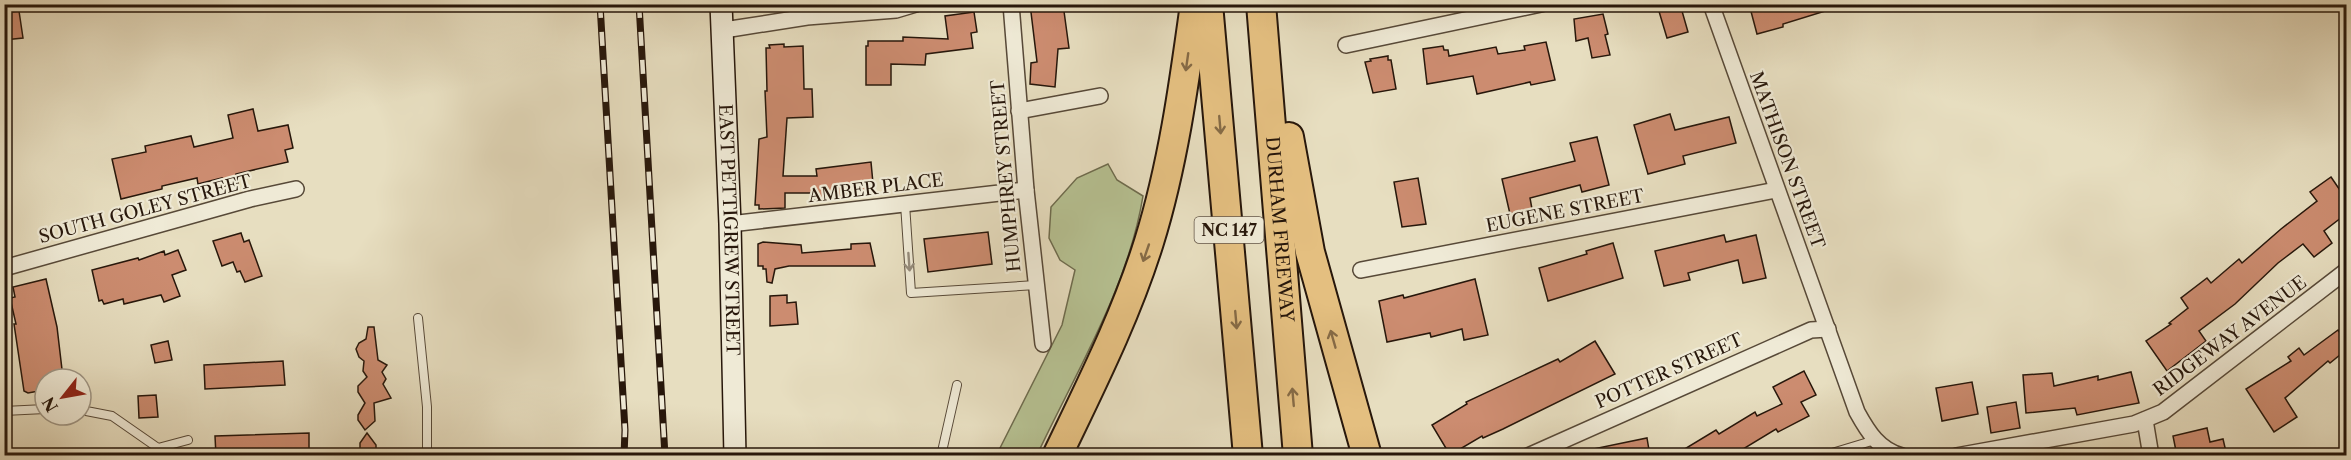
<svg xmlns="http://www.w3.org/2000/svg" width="2351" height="460" font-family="'Libre Caslon Text',serif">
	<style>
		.green { fill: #b6c192; stroke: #6e6c4e; stroke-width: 1.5 }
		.building { fill: #cc8c70; stroke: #27170b; stroke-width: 1.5 }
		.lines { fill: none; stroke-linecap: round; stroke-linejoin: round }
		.lane-casing { stroke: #574938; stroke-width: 10 }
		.street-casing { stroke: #574938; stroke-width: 18 }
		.secondary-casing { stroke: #27170b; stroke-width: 24 }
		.highway-casing { stroke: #27170b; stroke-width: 32 }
		.lane { stroke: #efead6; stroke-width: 8 }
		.street { stroke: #efead6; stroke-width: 15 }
		.secondary { stroke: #efead6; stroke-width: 21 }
		.highway { stroke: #e4bf80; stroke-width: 28 }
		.rail-casing { stroke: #27170b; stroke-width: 7 }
		.rail { stroke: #efead6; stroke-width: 4.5; stroke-dasharray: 14; stroke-linecap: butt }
		.oneway { stroke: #866b46 }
		.oneway2 { stroke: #958b7b }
		.labels { text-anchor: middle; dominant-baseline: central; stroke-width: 4.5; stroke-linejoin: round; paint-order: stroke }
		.shield { fill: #efead6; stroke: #635648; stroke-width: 1.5 }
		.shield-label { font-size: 16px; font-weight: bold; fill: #27170b }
		.street-label { font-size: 18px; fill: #27170b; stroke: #efead6 }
	</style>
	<rect width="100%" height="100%" fill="#e7dec0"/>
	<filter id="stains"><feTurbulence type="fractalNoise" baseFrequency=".00333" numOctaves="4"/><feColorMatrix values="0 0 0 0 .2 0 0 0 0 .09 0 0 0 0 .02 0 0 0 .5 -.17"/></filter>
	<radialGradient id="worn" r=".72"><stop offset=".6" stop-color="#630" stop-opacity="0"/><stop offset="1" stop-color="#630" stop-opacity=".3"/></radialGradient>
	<!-- green -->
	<path class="green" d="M1108,164L1117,180L1143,196C1128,288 1076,372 1037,455L996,456L1062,325L1075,270L1060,260L1049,238L1051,207L1077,178Z"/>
	<!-- building -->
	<g class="building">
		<path d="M1030,4H1063L1069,48L1058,49L1055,87L1030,84L1031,63L1037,62Z"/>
		<path d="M1670,4H1680L1688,32L1667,38L1658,8Z"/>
		<path d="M1749,4H1834L1835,8L1783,24V27L1757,34Z"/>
		<path d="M19,11L23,38L4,40V13Z"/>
		<path d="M974,12L977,32L971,33L973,48L926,54L925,65L891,64V85H866V46H868V41H903V37L948,39L945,16Z"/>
		<path d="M1603,14L1608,34L1605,35L1610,55L1592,58L1588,38L1576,41L1574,19Z"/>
		<path d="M1546,42L1555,80L1531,85L1530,82L1477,94L1473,76L1427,84L1423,49L1443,46L1444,50H1448L1449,56L1496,47L1498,54L1525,50L1524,46Z"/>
		<path d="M784,44V47L803,46L804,89H812L813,117L787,118L783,176H817L816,169L871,162L874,194L813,200L812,193H785V208L759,209V205H755L759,139L767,137L765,91H767L766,48H770L769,45Z"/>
		<path d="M1388,56V60H1391L1396,89L1373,93L1365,62L1371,61L1370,59Z"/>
		<path d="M253,109L258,131L288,125L293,148L285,150L288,162L236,174L238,183L224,186L222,178L198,184L197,178L162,186V189L121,199L112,159L146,152L145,146L191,136L194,147L233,138L228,115Z"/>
		<path d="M1670,114L1675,130L1729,117L1736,143L1683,156L1685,164L1648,174L1634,125Z"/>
		<path d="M1597,137L1609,185L1582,192L1580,185L1530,198L1532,209L1510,214L1502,179L1575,161L1570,143Z"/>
		<path d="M2331,177L2346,199V214L2324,231L2332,243L2314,257L2303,244L2278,263L2235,304L2199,331L2206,341L2167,371L2146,341L2171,324L2169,323L2188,308L2181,298L2207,278L2211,283L2239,259L2242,263L2281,229L2317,201L2310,192Z"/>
		<path d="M1418,178L1426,224L1402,227L1394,182Z"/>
		<path d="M988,232L992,264L928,272L924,239Z"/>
		<path d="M241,233L244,242L249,240L262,276L245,282L240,271L237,272L233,262L222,266L213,241Z"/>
		<path d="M1724,235L1726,242L1756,235L1766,278L1743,283L1738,260L1688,273L1690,280L1664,286L1655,251Z"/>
		<path d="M763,242L801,245L802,253L851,249V244L870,243L875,266H789L775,269L772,283L767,282L766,269H763V266H758V244Z"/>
		<path d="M1613,243L1623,278L1548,301L1539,268L1587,254L1586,251Z"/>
		<path d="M178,250L186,270L172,275L180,296L164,302L161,295L124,304L123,299L104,304L102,300L99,301L92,270L138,258L139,260L164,251L165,255Z"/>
		<path d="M46,279L57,327L63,378L45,379L44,390L28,393L24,391L14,324H16L10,298L15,297L13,287Z"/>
		<path d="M1475,279L1488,335L1464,340L1462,329L1431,337L1430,333L1387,342L1379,301L1403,295L1404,298Z"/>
		<path d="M787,295V303L796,302L798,324L770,326V296Z"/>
		<path d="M368,327H374L378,360L387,365L382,372L386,379L383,384L391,398L374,403L375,421L365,430L358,420V415L365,403L358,392V386L367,377L363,371L364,361L359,357L356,349L359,343L366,339Z"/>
		<path d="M2338,330L2346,342V350L2330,363L2328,361L2285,398L2297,417L2274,432L2246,389L2291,361L2288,357L2299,348L2304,355Z"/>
		<path d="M168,341L172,360L155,363L151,345Z"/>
		<path d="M1595,341L1615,374L1503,429L1483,438L1482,436L1450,455L1432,425L1467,404L1466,402L1558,359L1560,362Z"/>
		<path d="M283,361L285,385L205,389L204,365Z"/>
		<path d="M1804,371L1816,395L1801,402L1809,416L1778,432L1776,429L1735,454L1733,450L1723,456H1673L1716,430L1719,434L1755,412L1757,416L1782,404L1773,387Z"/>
		<path d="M2131,372L2139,403L2077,415L2075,408L2026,413L2023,375L2052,373L2054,386L2098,376V380Z"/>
		<path d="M1972,382L1978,414L1942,421L1936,388Z"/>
		<path d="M156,395L158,417L139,418L138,396Z"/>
		<path d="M2016,402L2020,428L1991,433L1987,407Z"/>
		<path d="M2207,428L2210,442L2223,439L2227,456H2177L2173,436Z"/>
		<path d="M309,433V449L281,450V456H216L215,436Z"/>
		<path d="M367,433L376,445V450L369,455L360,449V443Z"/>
		<path d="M1647,438L1650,456H1594L1593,449Z"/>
	</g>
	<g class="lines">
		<defs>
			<g id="lane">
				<path d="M905,204L911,293L1036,285"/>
				<path d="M418,318L427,407V456"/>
				<path d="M81,410L112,416L158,448L188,440"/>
				<path d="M4,411L45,409"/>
				<path d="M941,456L957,385"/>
				<path d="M1822,456L1875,440"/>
			</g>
			<g id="street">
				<path d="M1011,4L1026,190L1043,344"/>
				<path d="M1711,4L1857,412C1868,432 1879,450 1902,456"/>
				<path d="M724,30L807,17L896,10L916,4"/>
				<path d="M1346,45L1541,4"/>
				<path d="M1019,111L1100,96"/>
				<path d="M730,224L1026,190"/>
				<path d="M4,268L250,199L296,189"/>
				<path d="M1361,270L1776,190"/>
				<path d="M2145,420L2151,456"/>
				<path d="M1528,456L1811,330L1828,329"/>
				<path d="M1956,456L2134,424L2163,412L2346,271"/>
			</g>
			<g id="secondary">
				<path id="s1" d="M721,4L730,224L735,456"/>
			</g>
			<g id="highway">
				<path d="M1208,4L1248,456"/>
				<path id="s2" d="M1261,4L1298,456"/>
				<path d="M1289,137L1310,252L1367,456"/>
				<path d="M1057,456C1091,385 1126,316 1149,242C1173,165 1184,84 1195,4"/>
			</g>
		</defs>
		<!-- lane casing -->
		<use href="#lane" class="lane-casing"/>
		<!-- street casing -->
		<use href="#street" class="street-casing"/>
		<!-- secondary casing -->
		<use href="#secondary" class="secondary-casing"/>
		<!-- highway casing -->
		<use href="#highway" class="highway-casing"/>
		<!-- lane -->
		<use href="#lane" class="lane"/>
		<!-- street -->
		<use href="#street" class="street"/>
		<!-- secondary -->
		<use href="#secondary" class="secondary"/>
		<!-- highway -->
		<use href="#highway" class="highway"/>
		<defs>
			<g id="rail">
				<path d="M600,4L625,430L624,456"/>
				<path d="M639,4L665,456"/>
			</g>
		</defs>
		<!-- rail casing -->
		<use href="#rail" class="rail-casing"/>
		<!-- rail -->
		<use href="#rail" class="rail"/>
	</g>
	<!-- one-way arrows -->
	<defs><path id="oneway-shaft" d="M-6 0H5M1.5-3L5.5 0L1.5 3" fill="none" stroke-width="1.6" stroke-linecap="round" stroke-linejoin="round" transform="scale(1.5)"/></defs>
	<g class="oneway">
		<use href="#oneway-shaft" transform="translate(1187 62) rotate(98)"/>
		<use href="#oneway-shaft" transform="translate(1220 125) rotate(85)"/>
		<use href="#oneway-shaft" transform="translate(1146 253) rotate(109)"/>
		<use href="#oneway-shaft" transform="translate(1236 320) rotate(85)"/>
		<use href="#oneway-shaft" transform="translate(1333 339) rotate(-106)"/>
		<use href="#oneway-shaft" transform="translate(1293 397) rotate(-95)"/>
	</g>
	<use class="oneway2" href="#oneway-shaft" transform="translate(909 262) rotate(86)"/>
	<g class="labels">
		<!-- shield labels -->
		<rect class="shield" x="1194.5" y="217" width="69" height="26" rx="4.5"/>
		<g class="shield-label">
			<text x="1229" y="230">NC 147</text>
		</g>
		<!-- street labels -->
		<g class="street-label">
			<text transform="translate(1787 160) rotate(70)">MATHISON STREET</text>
			<text transform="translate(1006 176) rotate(-95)">HUMPHREY STREET</text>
			<text transform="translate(876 188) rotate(-7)">AMBER PLACE</text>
			<text transform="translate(145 209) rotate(-15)">SOUTH GOLEY STREET</text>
			<text transform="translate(1565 211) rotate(-11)">EUGENE STREET</text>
			<text stroke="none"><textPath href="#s1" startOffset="226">EAST PETTIGREW STREET</textPath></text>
			<text stroke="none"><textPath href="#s2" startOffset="226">DURHAM FREEWAY</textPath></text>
			<text transform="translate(2230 336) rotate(-37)">RIDGEWAY AVENUE</text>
			<text transform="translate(1669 371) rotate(-24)">POTTER STREET</text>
		</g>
	</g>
	<!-- margin -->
	<rect width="2351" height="460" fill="none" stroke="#e7dec0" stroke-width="24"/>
	<rect x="6" y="6" width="2339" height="448" fill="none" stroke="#27170b" stroke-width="3"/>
	<rect x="12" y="12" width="2327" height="436" fill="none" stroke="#27170b" stroke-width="1.5"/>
	<!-- north arrow -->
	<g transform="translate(63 397) rotate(239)"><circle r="28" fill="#efead6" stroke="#9f9685" stroke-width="1.5"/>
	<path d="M0-4.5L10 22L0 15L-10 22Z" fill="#8f2418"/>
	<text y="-9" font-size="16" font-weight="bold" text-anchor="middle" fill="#27170b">N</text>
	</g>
	<rect width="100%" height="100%" filter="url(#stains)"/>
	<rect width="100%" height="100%" fill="url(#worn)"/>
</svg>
